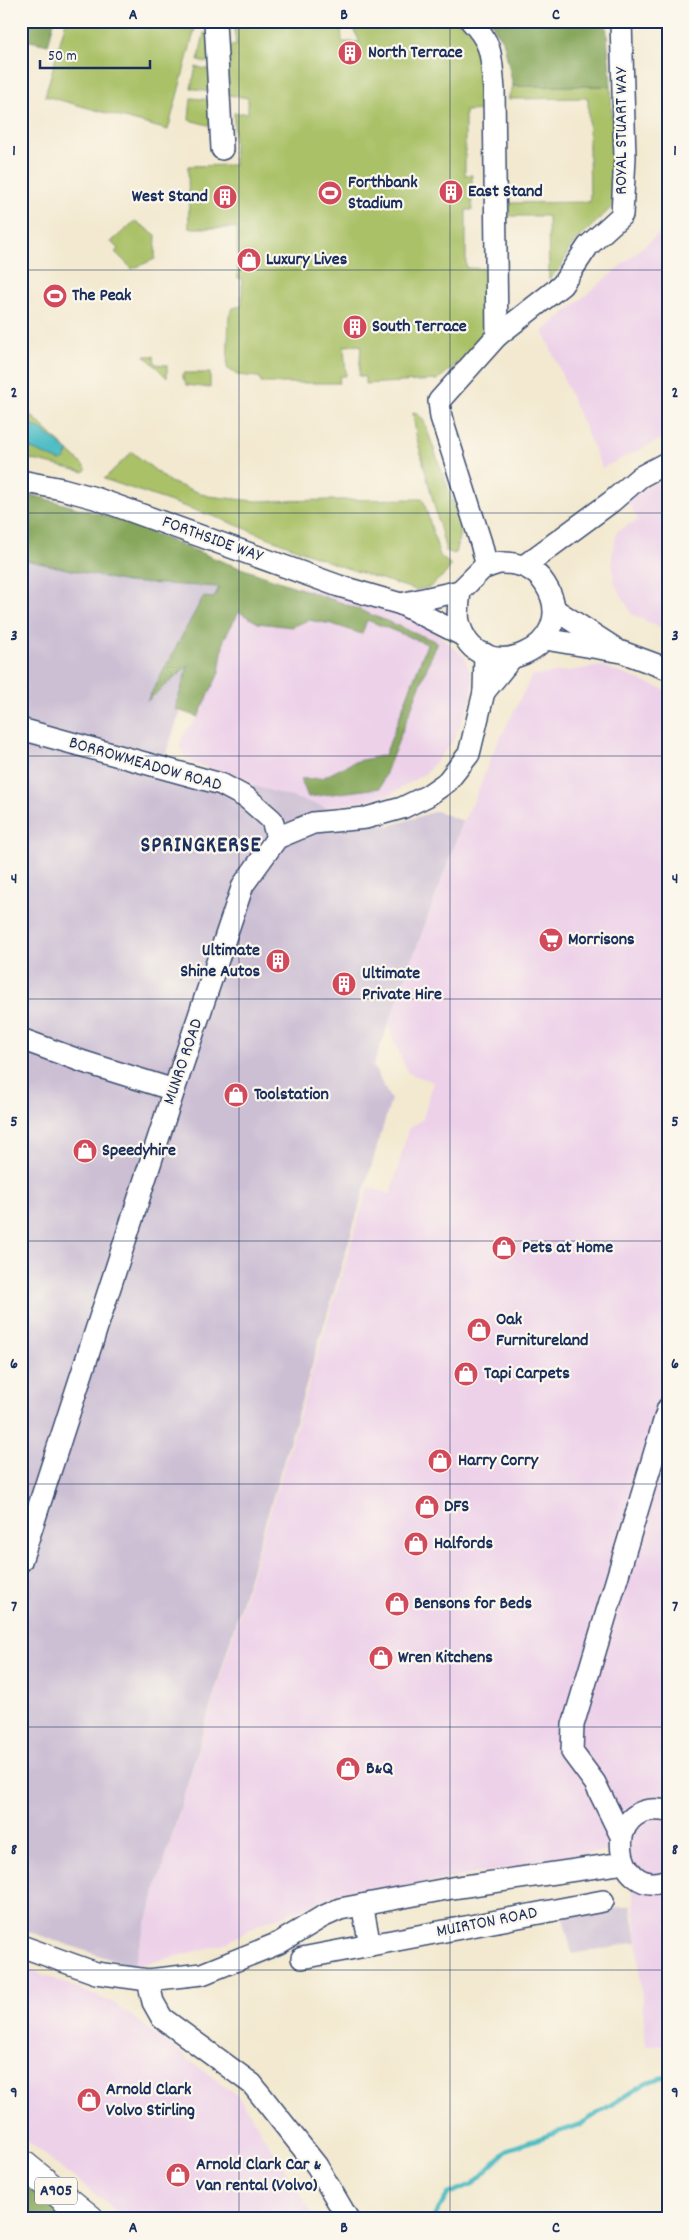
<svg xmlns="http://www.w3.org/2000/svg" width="689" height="2240" font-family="Dekko,sans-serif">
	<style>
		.built { fill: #edd1e9 }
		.industrial { fill: #ccbfd4 }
		.green { fill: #aac167; stroke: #627862 }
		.forest { fill: #87a75c; stroke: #516b5d }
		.water { fill: #4fbdc4; stroke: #357691 }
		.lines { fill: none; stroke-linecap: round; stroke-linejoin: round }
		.stream { stroke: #4fbdc4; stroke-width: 4.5 }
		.minor-casing { stroke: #3b4b6f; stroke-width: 24 }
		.major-casing { stroke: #3b4b6f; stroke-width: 30 }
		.minor { stroke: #fff; stroke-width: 21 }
		.major { stroke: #fff; stroke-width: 28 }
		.grid { fill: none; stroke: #1b2f5e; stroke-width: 1; stroke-opacity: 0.55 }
		.labels { text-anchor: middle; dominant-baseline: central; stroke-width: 4.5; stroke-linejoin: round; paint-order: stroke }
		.shield { fill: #fbf7ec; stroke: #5e6b89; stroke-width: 1 }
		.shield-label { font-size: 16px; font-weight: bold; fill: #1b2f5e }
		.poi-label { font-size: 18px; font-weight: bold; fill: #1b2f5e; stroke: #fbf7ec; text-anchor: start }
		.street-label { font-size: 18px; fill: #1b2f5e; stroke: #fbf7ec }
		.district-label { font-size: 22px; font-weight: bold; letter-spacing: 1px; fill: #1b2f5e; stroke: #fbf7ec }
		.neatline { fill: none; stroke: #1b2f5e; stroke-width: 2 }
		.grid-label { font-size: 16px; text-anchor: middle; font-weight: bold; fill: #1b2f5e }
	</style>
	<rect width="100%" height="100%" fill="#fbf7ec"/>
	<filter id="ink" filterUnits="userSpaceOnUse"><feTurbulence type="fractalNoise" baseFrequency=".02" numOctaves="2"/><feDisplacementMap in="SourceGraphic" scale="10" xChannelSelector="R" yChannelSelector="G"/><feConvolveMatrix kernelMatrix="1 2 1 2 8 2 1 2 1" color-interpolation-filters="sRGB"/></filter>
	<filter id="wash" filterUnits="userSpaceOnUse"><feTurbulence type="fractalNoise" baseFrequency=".0096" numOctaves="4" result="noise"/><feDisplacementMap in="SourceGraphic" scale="20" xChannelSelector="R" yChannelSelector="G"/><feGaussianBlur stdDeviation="1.12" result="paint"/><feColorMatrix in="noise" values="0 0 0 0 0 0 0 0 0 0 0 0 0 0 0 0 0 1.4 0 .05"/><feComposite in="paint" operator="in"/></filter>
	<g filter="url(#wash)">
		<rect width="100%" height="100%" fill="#f3e9d0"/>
		<!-- built -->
		<g class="built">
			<path d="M668,226V436L602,468L543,331Z"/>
			<path d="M668,478V632L632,614L614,582L612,554L617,531L638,520L625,496Z"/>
			<path d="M284,583L368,601L422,622L465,657L473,681L471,700L453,741L426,773L386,797L299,812L269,798L248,780L192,763L185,757L180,746L183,735L198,717L219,673L224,639L239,612L292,627L308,620L332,624L362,634L367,620L428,644L385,755L354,762L322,778L301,779L380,788L437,642L348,605Z"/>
			<path d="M602,666L668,691V2044L646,2046L629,1847L324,1901L259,1924L224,1944L133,1967L368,1187L391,1194L408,1129L423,1119L433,1082L408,1073L388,1026L463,821L473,803L495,748L532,676Z"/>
			<path d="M21,1966L114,2003L240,2098L316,2219H126L21,2136Z"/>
		</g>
		<!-- industrial -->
		<g class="industrial">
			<path d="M21,502L227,576L164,759L389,826L436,811L463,821L373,1066L391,1100L133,1967L21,1929Z"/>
			<path d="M631,1905L637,1942L572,1954L563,1917Z"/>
		</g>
		<!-- green -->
		<g class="green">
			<path d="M66,21H197L168,130L45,96Z"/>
			<path d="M234,21H341L342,42H360L354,30V21H458L462,23L476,36L492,110L465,111V175H472V210H466V268L493,269L490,332L461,361L437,380L365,384V377L359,376L361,345L344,346L346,376H340L339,383H261L259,377L237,375L227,368L229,316L233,308L242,306V279L238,278L237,228H189L188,166L234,165V113H248V98L229,95L226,45L236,46Z"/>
			<path d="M204,33L211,34L212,63L198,61Z"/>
			<path d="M196,67L212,70L213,93L191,88Z"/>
			<path d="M513,86H611L614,205L570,247L561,267L549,279L548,216H509L510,203L590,202L588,98L508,99Z"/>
			<path d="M191,98L213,100L212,126L189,120Z"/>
			<path d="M135,221L156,235L155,259L132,269L115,252L118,249L111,242Z"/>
			<path d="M145,356H154L155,364L167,365V378Z"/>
			<path d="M183,373H210V388L187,385L183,378Z"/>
			<path d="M28,412L87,469L84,472L21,457V417Z"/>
			<path d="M413,413L419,415L424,421L460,522L459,537L455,554L446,551L416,435Z"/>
			<path d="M132,452L170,482L208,496L254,501L423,499L440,556L451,565L446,573L430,587L416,590L340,566L221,519L104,479Z"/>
		</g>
		<!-- forest -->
		<g class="forest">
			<path d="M31,21H54L48,45L25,40Z"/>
			<path d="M490,21H606L611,86H513L504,43Z"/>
			<path d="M21,492L120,520L226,563L348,605L437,642L380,788L308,797L301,779L322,778L354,762L385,755L427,644L367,620L362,634L332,624L308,620L292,627L258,623L239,612L224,639L219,673L198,717L175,709L188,666L147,701L203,597L214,598L219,587L126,582L21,559Z"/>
			<path d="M21,2182L67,2219H21Z"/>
		</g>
		<!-- water -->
		<path class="water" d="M31,425C46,431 56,441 68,452L65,459L60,461L22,445C20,435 22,430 31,425Z"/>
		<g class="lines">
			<!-- stream -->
			<path class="stream" d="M433,2219L448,2194L473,2184L509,2149L581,2124L647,2082L668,2076"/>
		</g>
	</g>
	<g filter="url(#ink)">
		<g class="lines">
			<defs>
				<g id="minor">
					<path d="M215,21L222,149"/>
					<path d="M471,21C494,45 491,59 494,90L497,336L439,401L441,417L481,543L487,567"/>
					<path d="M497,336L562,285L588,246L622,215L625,157L621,21"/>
					<path d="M21,481L62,489L95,498L339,586L401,604L464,636"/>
					<path d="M499,563C517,562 535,568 545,584C586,647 476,694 459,622C457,613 459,601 460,591L483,568Z"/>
					<path d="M524,566L611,502L640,477L668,462"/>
					<path d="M401,604L460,591"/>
					<path d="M554,609L613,647"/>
					<path d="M545,639L622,652L668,669"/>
					<path d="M485,654L484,692L511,659"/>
					<path d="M21,729L221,784L247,798L272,820L277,838"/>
					<path d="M21,1039L84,1062L174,1090"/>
					<path d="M21,1561L174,1090L243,885L277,838L313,823L366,818L402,808L427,796L447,782L469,754L484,692"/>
					<path d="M668,1811C599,1797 613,1902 668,1880"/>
					<path d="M621,1836L595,1783L572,1752L573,1725L668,1408"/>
					<path d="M362,1905L370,1945"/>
					<path d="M21,1946L96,1973L148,1980L202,1974L279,1943L322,1917L340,1909L452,1888L624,1863"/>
					<path d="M302,1958L603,1901"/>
					<path d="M148,1980L153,2002L162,2018L252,2084L317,2166L348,2219"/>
				</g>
				<path id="major" d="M21,2163L90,2219"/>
			</defs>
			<!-- minor casing -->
			<use href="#minor" class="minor-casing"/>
			<!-- major casing -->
			<use href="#major" class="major-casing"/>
			<!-- minor -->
			<use href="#minor" class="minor"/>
			<!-- major -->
			<use href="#major" class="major"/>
		</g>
	</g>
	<!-- grid -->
	<path class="grid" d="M239,21V2219M450,21V2219M21,270H668M21,513H668M21,756H668M21,999H668M21,1241H668M21,1484H668M21,1727H668M21,1970H668"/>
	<!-- icons -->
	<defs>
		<symbol id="building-disc" viewBox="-11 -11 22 22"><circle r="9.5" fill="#d1495b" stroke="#fbf7ec"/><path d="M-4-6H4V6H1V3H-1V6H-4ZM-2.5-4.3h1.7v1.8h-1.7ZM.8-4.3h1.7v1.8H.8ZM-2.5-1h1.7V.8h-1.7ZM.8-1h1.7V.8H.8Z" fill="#fff"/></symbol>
		<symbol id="stadium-disc" viewBox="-11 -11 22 22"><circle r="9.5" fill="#d1495b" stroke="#fbf7ec"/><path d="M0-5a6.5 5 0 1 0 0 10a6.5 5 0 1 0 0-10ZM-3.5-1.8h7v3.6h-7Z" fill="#fff"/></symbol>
		<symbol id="shop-disc" viewBox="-11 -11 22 22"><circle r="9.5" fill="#d1495b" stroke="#fbf7ec"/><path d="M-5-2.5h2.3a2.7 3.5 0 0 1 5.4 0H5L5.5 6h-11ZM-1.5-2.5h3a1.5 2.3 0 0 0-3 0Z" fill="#fff"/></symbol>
		<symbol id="supermarket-disc" viewBox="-11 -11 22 22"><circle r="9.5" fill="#d1495b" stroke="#fbf7ec"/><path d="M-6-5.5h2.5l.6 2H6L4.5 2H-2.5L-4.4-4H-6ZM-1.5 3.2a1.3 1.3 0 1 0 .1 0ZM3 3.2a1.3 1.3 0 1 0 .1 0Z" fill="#fff"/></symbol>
	</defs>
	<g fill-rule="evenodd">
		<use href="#building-disc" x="336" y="39" width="28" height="28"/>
		<use href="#building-disc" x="437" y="178" width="28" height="28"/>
		<use href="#stadium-disc" x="316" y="179" width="28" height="28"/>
		<use href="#building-disc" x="211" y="183" width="28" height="28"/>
		<use href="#shop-disc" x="235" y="246" width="28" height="28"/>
		<use href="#stadium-disc" x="41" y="282" width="28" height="28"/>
		<use href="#building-disc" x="341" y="313" width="28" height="28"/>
		<use href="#supermarket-disc" x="537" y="926" width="28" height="28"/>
		<use href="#building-disc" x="264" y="947" width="28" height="28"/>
		<use href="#building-disc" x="330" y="970" width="28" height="28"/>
		<use href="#shop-disc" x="222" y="1081" width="28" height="28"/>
		<use href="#shop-disc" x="71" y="1137" width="28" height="28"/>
		<use href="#shop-disc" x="490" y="1234" width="28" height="28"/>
		<use href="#shop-disc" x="465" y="1316" width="28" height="28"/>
		<use href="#shop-disc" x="452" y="1360" width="28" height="28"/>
		<use href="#shop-disc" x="426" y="1447" width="28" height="28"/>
		<use href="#shop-disc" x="413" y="1493" width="28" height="28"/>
		<use href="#shop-disc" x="402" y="1530" width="28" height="28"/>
		<use href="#shop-disc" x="383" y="1590" width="28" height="28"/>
		<use href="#shop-disc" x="367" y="1644" width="28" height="28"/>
		<use href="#shop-disc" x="334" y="1755" width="28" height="28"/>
		<use href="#shop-disc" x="75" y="2086" width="28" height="28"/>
		<use href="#shop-disc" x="164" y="2161" width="28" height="28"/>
	</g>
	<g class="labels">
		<!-- shield labels -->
		<rect class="shield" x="35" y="2177.5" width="42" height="27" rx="4"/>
		<g class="shield-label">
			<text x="56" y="2191">A905</text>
		</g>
		<!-- poi labels -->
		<g class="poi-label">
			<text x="368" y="53">North Terrace</text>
			<text x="348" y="183">Forthbank<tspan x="348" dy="21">Stadium</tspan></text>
			<text x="468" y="192">East Stand</text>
			<text x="208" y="197" text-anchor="end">West Stand</text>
			<text x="266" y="260">Luxury Lives</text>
			<text x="72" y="296">The Peak</text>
			<text x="372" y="327">South Terrace</text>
			<text x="568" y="940">Morrisons</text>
			<text x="260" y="951" text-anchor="end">Ultimate<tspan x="260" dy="21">Shine Autos</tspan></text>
			<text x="362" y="974">Ultimate<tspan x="362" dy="21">Private Hire</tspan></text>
			<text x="254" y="1095">Toolstation</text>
			<text x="102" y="1151">Speedyhire</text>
			<text x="522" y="1248">Pets at Home</text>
			<text x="496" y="1320">Oak<tspan x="496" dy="21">Furnitureland</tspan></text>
			<text x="484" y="1374">Tapi Carpets</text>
			<text x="458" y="1461">Harry Corry</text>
			<text x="444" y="1507">DFS</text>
			<text x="434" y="1544">Halfords</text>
			<text x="414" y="1604">Bensons for Beds</text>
			<text x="398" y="1658">Wren Kitchens</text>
			<text x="366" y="1769">B&amp;Q</text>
			<text x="106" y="2090">Arnold Clark<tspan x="106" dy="21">Volvo Stirling</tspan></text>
			<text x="196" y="2165">Arnold Clark Car &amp;<tspan x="196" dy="21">Van rental (Volvo)</tspan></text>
		</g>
		<!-- street labels -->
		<g class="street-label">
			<text transform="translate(622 131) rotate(-90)">ROYAL STUART WAY</text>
			<text transform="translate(212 540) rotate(20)">FORTHSIDE WAY</text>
			<text transform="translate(145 765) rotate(16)">BORROWMEADOW ROAD</text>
			<text transform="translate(184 1062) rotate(-71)">MUNRO ROAD</text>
			<text transform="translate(487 1923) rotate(-11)">MUIRTON ROAD</text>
		</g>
		<!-- district labels -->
		<g class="district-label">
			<text x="201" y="846">SPRINGKERSE</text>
		</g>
	</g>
	<!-- margin -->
	<rect width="689" height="2240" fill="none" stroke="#fbf7ec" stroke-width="55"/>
	<!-- scale -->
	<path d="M40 60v8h110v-8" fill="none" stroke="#1b2f5e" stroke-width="2.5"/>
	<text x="48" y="60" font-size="15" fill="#1b2f5e" stroke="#fbf7ec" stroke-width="4" paint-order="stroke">50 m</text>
	<rect x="28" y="28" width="634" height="2184" class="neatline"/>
	<g class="grid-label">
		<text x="133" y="19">A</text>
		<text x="344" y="19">B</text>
		<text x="556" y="19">C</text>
		<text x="14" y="155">1</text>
		<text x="675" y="155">1</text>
		<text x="14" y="397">2</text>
		<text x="675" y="397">2</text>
		<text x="14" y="640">3</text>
		<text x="675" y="640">3</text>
		<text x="14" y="883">4</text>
		<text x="675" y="883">4</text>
		<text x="14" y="1126">5</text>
		<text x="675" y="1126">5</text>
		<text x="14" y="1368">6</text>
		<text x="675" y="1368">6</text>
		<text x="14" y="1611">7</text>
		<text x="675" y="1611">7</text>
		<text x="14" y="1854">8</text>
		<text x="675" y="1854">8</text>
		<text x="14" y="2097">9</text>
		<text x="675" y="2097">9</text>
		<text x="133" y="2232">A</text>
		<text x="344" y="2232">B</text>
		<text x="556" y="2232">C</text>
	</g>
</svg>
